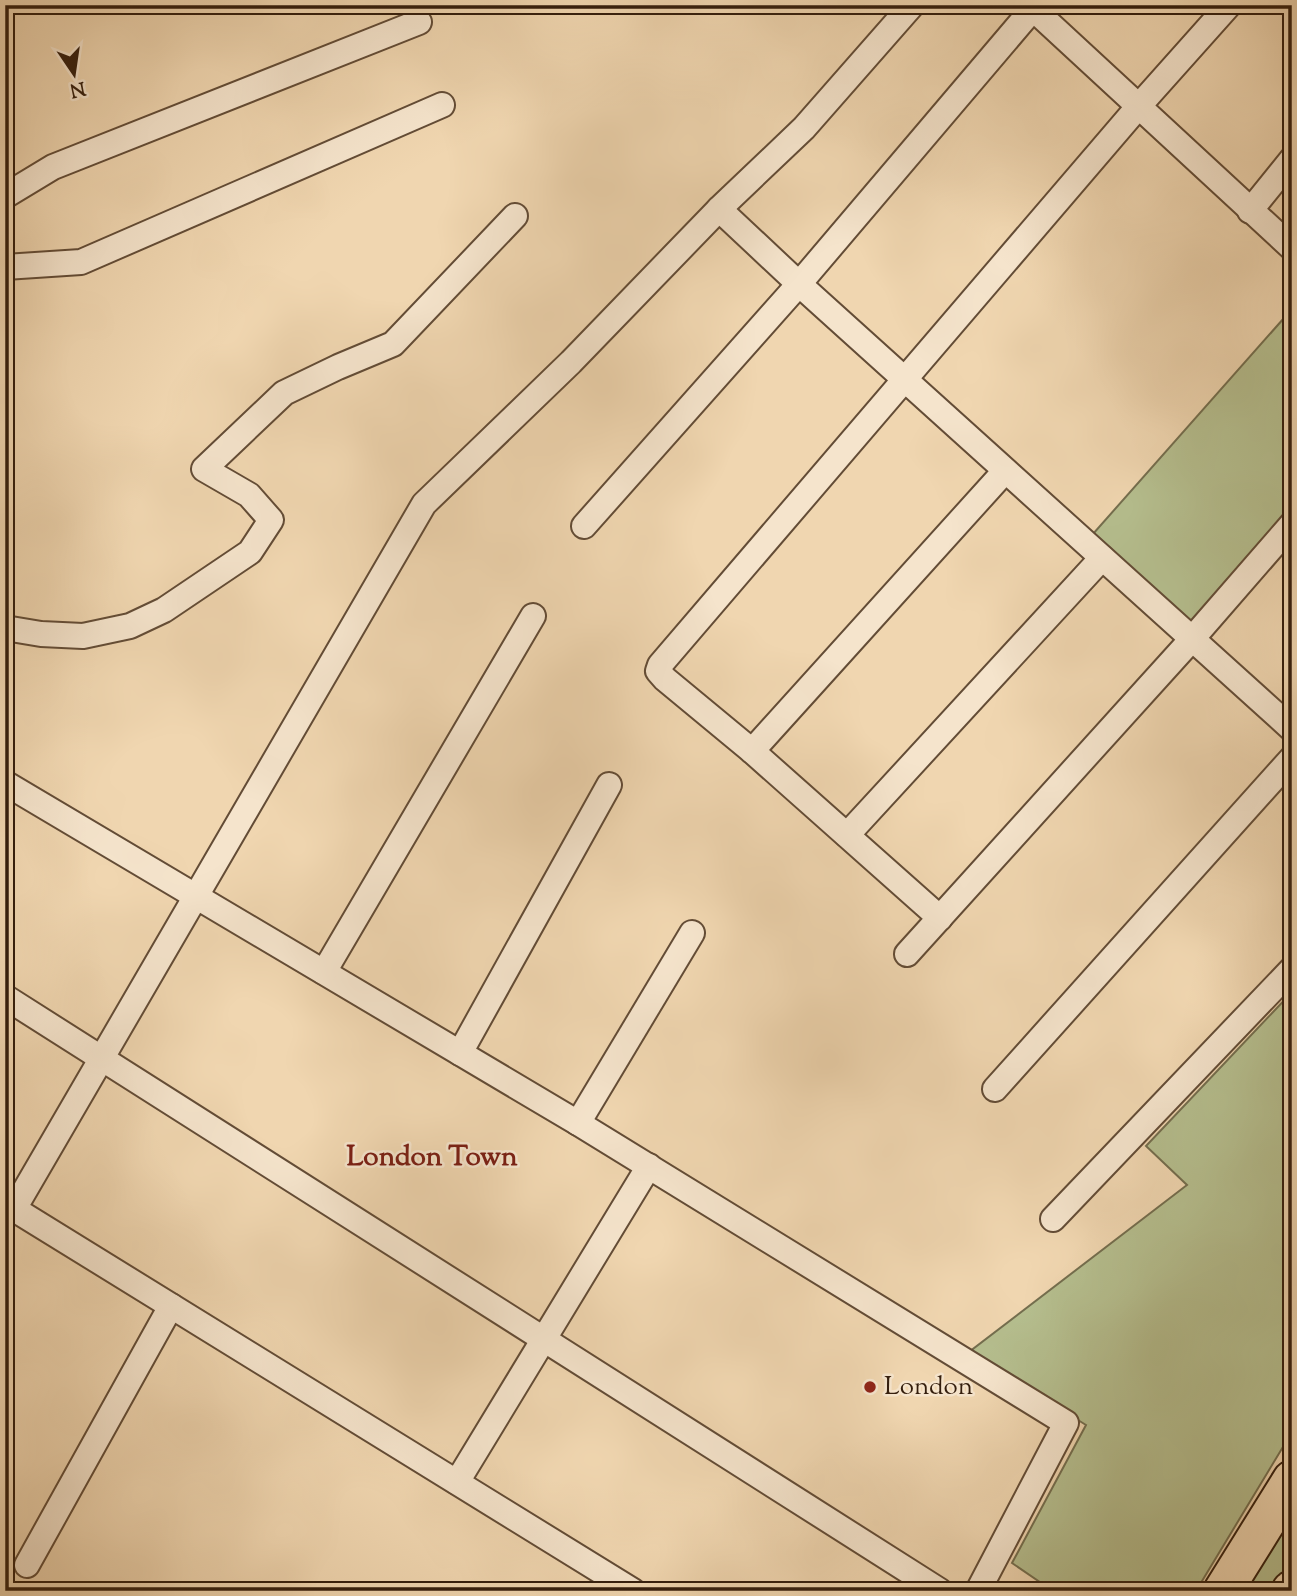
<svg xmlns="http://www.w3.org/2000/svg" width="1297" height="1596" font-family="'Sorts Mill Goudy',serif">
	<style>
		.green { fill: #b5be8e; stroke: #746e4e; stroke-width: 2 }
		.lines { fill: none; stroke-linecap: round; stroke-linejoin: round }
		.minor-casing { stroke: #634c36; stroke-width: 28 }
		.primary-casing { stroke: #341e0d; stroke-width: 42 }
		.minor { stroke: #f5e4cc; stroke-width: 24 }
		.primary { stroke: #f0d6b0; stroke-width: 38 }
		.poi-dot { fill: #8f2418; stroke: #f5e4cc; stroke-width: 2.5 }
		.labels { text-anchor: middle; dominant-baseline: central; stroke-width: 5; stroke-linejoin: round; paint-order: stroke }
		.poi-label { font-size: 26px; fill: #341e0d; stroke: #f5e4cc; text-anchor: start }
		.neighbourhood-label { font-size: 28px; font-weight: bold; fill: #7a1f14; stroke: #f5e4cc }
	</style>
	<rect width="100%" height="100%" fill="#f0d6b0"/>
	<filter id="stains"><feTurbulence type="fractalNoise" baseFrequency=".00286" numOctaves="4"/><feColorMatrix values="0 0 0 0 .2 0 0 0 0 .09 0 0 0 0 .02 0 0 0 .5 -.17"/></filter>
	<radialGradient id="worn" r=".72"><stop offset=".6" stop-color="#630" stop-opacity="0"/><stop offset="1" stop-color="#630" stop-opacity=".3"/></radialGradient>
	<!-- green -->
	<g class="green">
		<path d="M1292,309V524L1192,639L1085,543Z"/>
		<path d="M1292,992V1432L1196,1591H1053L1012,1563L1086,1425L969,1352L1187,1185L1146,1146Z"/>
		<path d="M1292,1477V1591H1222Z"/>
	</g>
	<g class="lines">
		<defs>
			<g id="minor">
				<path d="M1029,5L1292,248"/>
				<path d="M5,196L53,167L419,22"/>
				<path d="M719,209L799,284L1292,729"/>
				<path d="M1250,211L1292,159"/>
				<path d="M5,267L81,262L442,105"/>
				<path d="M584,526L799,284L1036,5"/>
				<path d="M5,628L41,634L83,636L130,626L164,610L250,552L271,520L249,495L204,469L284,393L338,367L393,344L515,216"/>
				<path d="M752,751L1005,471"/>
				<path d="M5,783L578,1123L1066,1423L978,1591"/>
				<path d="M847,835L1102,558"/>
				<path d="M940,918L752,751L665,679L658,671L660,665L1138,107L1229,5"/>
				<path d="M907,954L1192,639L1292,524"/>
				<path d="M324,972L533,616"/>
				<path d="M5,997L940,1591"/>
				<path d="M460,1053L609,785"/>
				<path d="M995,1089L1292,758"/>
				<path d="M578,1123L692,933"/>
				<path d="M1053,1219L1292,969"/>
				<path d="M457,1482L649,1166"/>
				<path d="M27,1565L171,1306"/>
				<path d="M633,1591L14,1209L424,504L571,362L719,209L804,128L912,5"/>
			</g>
			<g id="primary">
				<path d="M1223,1591L1292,1480"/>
				<path d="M1291,1591L1292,1590"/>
			</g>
		</defs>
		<!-- minor casing -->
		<use href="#minor" class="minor-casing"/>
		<!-- primary casing -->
		<use href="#primary" class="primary-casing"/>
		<!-- minor -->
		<use href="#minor" class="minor"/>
		<!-- primary -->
		<use href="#primary" class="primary"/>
	</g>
	<!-- markers -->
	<circle class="poi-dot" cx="870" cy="1387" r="7"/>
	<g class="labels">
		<!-- poi labels -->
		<g class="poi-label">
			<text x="884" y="1387">London</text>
		</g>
		<!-- neighbourhood labels -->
		<g class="neighbourhood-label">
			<text x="432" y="1158">London Town</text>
		</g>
	</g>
	<!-- margin -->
	<rect width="1297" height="1596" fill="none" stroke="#f0d6b0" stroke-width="28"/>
	<rect x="7" y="7" width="1283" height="1582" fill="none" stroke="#341e0d" stroke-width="3.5"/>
	<rect x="14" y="14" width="1269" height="1568" fill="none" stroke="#341e0d" stroke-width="2"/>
	<!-- north arrow -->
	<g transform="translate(74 74) rotate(167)" stroke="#f5e4cc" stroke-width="5" paint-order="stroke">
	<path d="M0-5L12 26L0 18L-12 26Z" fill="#341e0d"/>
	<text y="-10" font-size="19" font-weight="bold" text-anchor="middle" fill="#341e0d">N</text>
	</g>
	<rect width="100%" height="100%" filter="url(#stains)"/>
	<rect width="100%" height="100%" fill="url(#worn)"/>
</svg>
